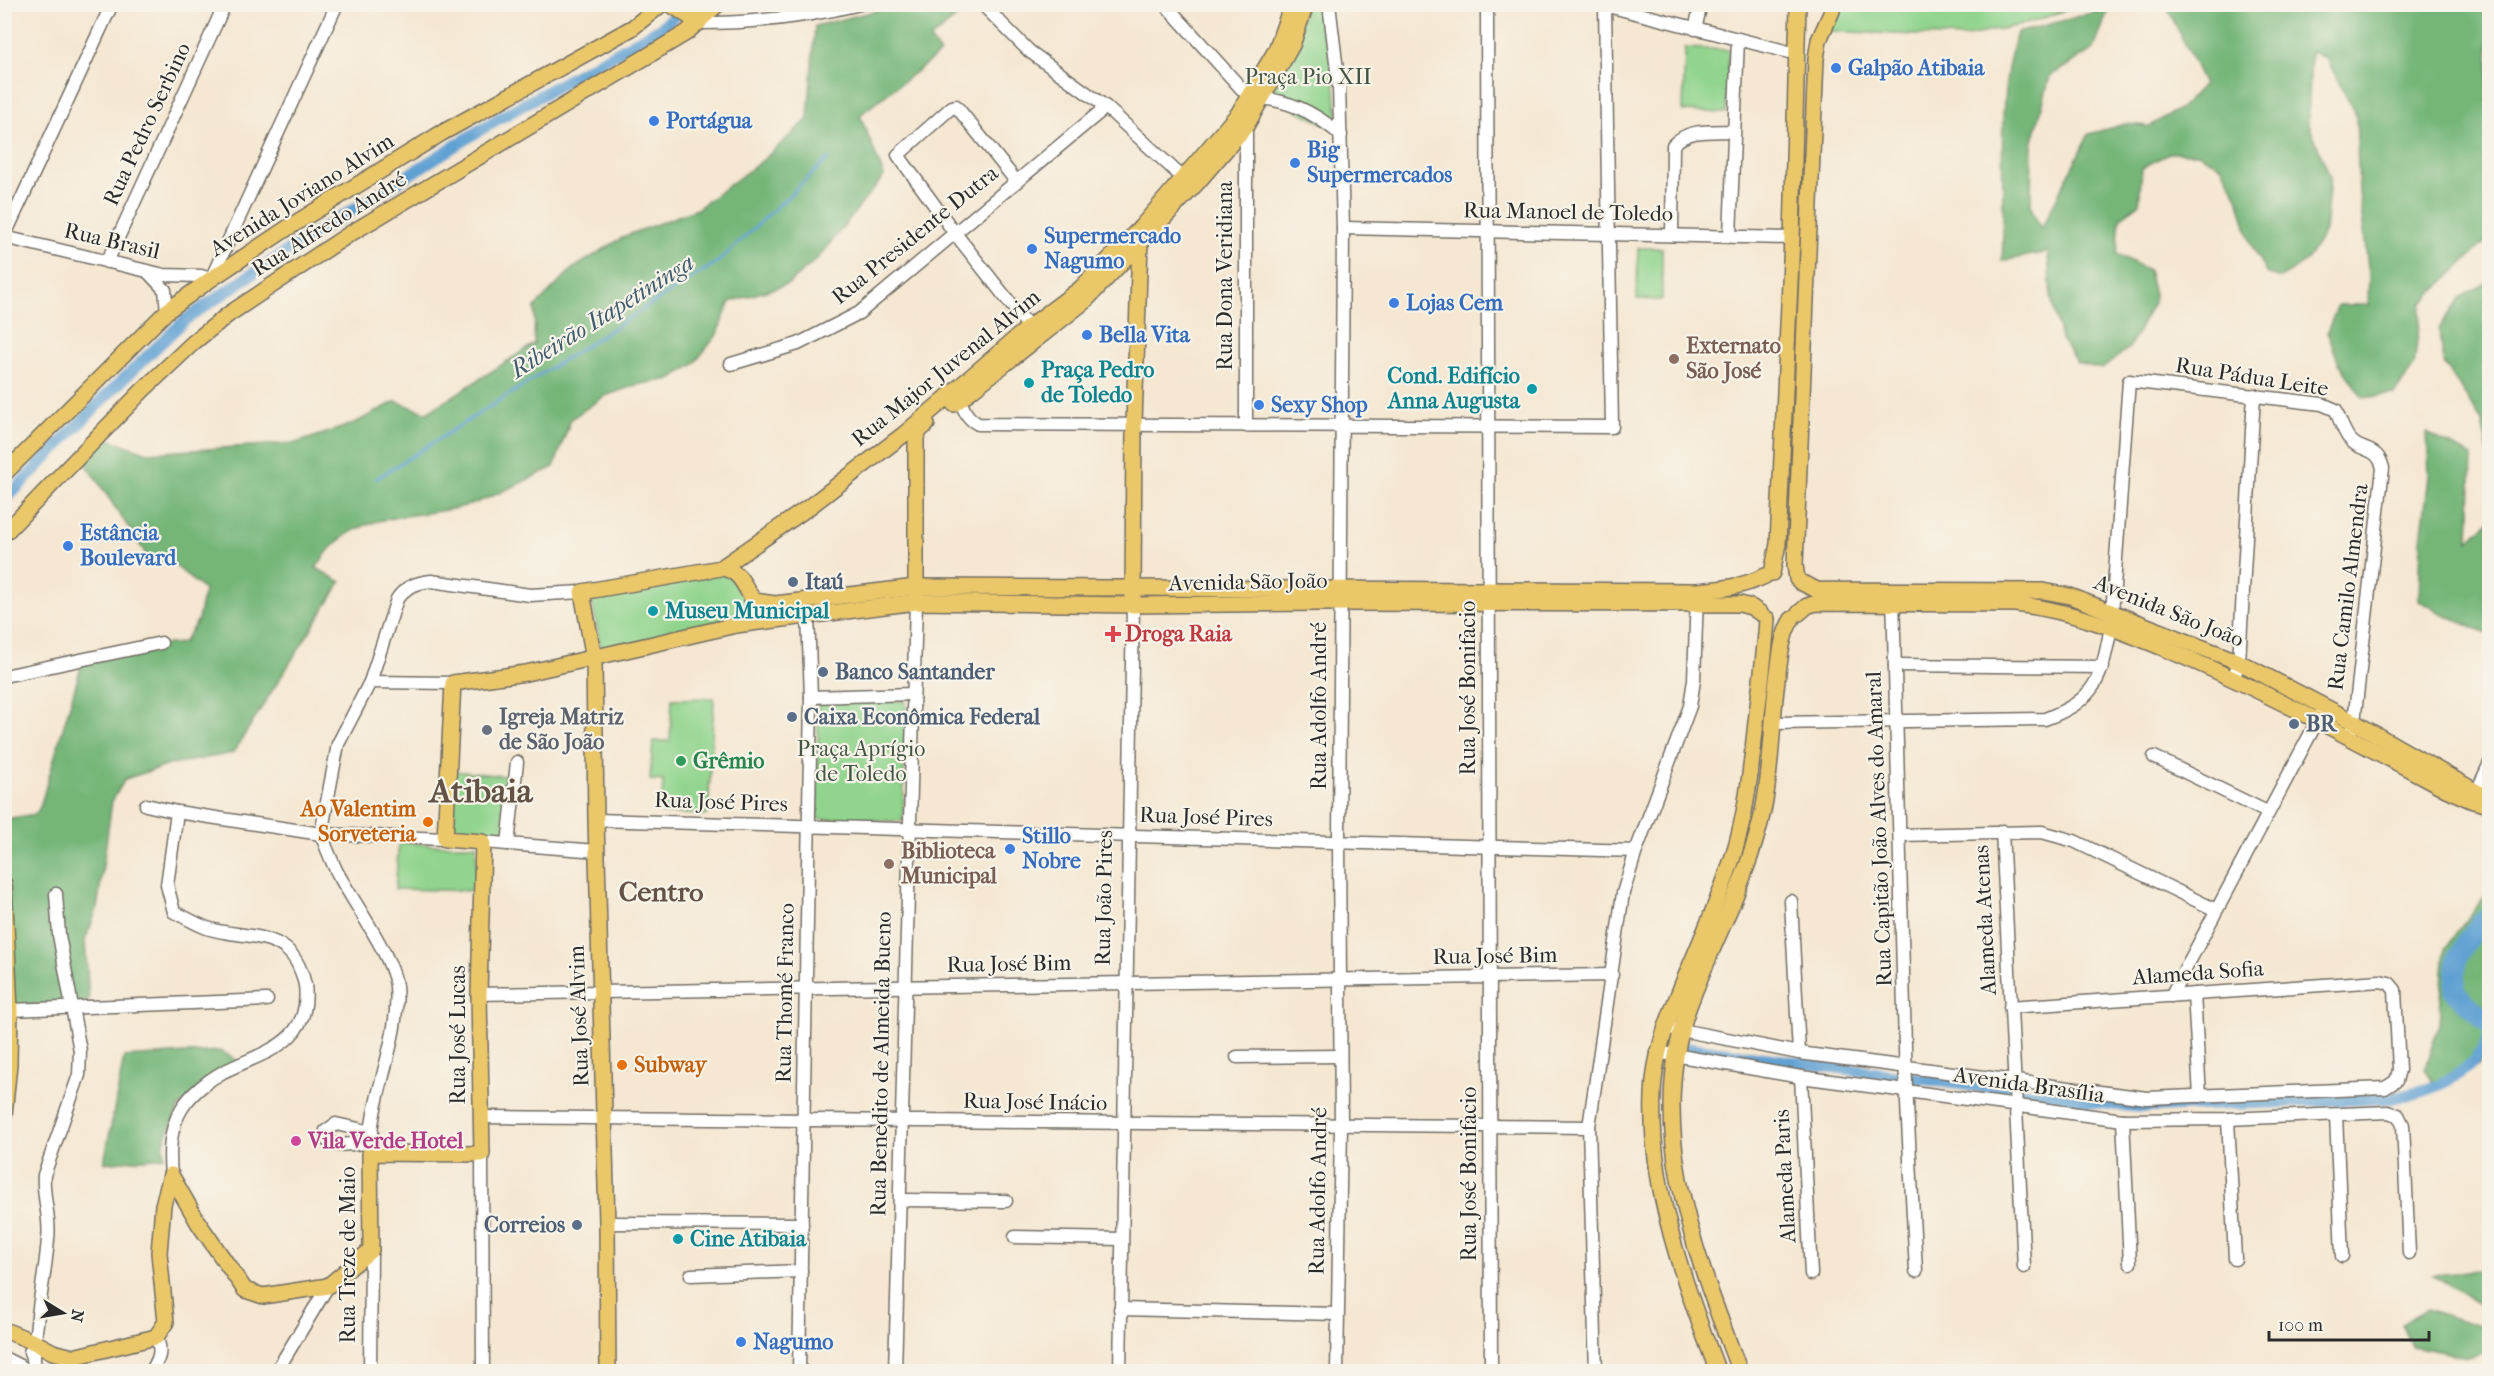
<svg xmlns="http://www.w3.org/2000/svg" width="2494" height="1376" font-family="'IM FELL French Canon',serif">
	<style>
		.green { fill: #90d48d; stroke: #5e805c; stroke-width: 1.5 }
		.forest { fill: #74b678; stroke: #507052; stroke-width: 1.5 }
		.lines { fill: none; stroke-linecap: round; stroke-linejoin: round }
		.stream { stroke: #60a1d3; stroke-width: 3 }
		.canal { stroke: #60a1d3; stroke-width: 12 }
		.river { stroke: #60a1d3; stroke-width: 20 }
		.minor-casing { stroke: #726d65; stroke-width: 15 }
		.major-casing { stroke: #726d65; stroke-width: 18 }
		.minor { stroke: #fff; stroke-width: 12 }
		.major { stroke: #eac769; stroke-width: 15 }
		.shop-dot { fill: #3f7fe0; stroke: #f7f3e8; stroke-width: 2 }
		.education-dot { fill: #8d6e63; stroke: #f7f3e8; stroke-width: 2 }
		.culture-dot { fill: #0f9aa8; stroke: #f7f3e8; stroke-width: 2 }
		.service-dot { fill: #5c6f8a; stroke: #f7f3e8; stroke-width: 2 }
		.health-dot { fill: #e0444e; stroke: #f7f3e8; stroke-width: 2 }
		.worship-dot { fill: #6b7280; stroke: #f7f3e8; stroke-width: 2 }
		.leisure-dot { fill: #2e9e5b; stroke: #f7f3e8; stroke-width: 2 }
		.food-dot { fill: #e8710a; stroke: #f7f3e8; stroke-width: 2 }
		.hotel-dot { fill: #d1479c; stroke: #f7f3e8; stroke-width: 2 }
		.labels { text-anchor: middle; dominant-baseline: central; stroke-width: 4.5; stroke-linejoin: round; paint-order: stroke }
		.shop-label { font-size: 22px; font-weight: bold; fill: #366cbe; stroke: #f7f3e8; text-anchor: start }
		.park-label { font-size: 22px; fill: #454; stroke: #f7f3e8 }
		.street-label { font-size: 22px; fill: #2b2b2b; stroke: #f7f3e8 }
		.education-label { font-size: 22px; font-weight: bold; fill: #785e54; stroke: #f7f3e8; text-anchor: start }
		.culture-label { font-size: 22px; font-weight: bold; fill: #0d838f; stroke: #f7f3e8; text-anchor: start }
		.service-label { font-size: 22px; font-weight: bold; fill: #4e5e75; stroke: #f7f3e8; text-anchor: start }
		.health-label { font-size: 22px; font-weight: bold; fill: #be3a42; stroke: #f7f3e8; text-anchor: start }
		.worship-label { font-size: 22px; font-weight: bold; fill: #5b616d; stroke: #f7f3e8; text-anchor: start }
		.leisure-label { font-size: 22px; font-weight: bold; fill: #27864d; stroke: #f7f3e8; text-anchor: start }
		.food-label { font-size: 22px; font-weight: bold; fill: #c56008; stroke: #f7f3e8; text-anchor: end }
		.hotel-label { font-size: 22px; font-weight: bold; fill: #b23c85; stroke: #f7f3e8; text-anchor: start }
		.water-label { font-size: 24px; font-style: italic; fill: #405a6e; stroke: #f7f3e8 }
		.district-label { font-size: 28px; font-weight: bold; fill: #625346; stroke: #f7f3e8 }
		.town-label { font-size: 34px; font-weight: bold; fill: #625346; stroke: #f7f3e8 }
	</style>
	<rect width="100%" height="100%" fill="#f7f3e8"/>
	<filter id="ink" filterUnits="userSpaceOnUse"><feTurbulence type="fractalNoise" baseFrequency=".0167" numOctaves="2"/><feDisplacementMap in="SourceGraphic" scale="12" xChannelSelector="R" yChannelSelector="G"/><feConvolveMatrix kernelMatrix="1 2 1 2 8 2 1 2 1" color-interpolation-filters="sRGB"/></filter>
	<filter id="wash" filterUnits="userSpaceOnUse"><feTurbulence type="fractalNoise" baseFrequency=".008" numOctaves="4" result="noise"/><feDisplacementMap in="SourceGraphic" scale="24" xChannelSelector="R" yChannelSelector="G"/><feGaussianBlur stdDeviation="1.35" result="paint"/><feColorMatrix in="noise" values="0 0 0 0 0 0 0 0 0 0 0 0 0 0 0 0 0 1.4 0 .05"/><feComposite in="paint" operator="in"/></filter>
	<g filter="url(#wash)">
		<rect width="100%" height="100%" fill="#f5e7d1"/>
		<!-- green -->
		<g class="green">
			<path d="M1307,5H1327L1339,131L1267,96Z"/>
			<path d="M1838,5H2080L2029,23L1963,37L1829,31Z"/>
			<path d="M1685,48L1729,50L1726,113L1683,111Z"/>
			<path d="M1638,248H1662V300L1637,299Z"/>
			<path d="M727,570L748,598L736,623L601,650L591,595Z"/>
			<path d="M714,698L708,815L661,813L663,781L650,780L653,741H670L672,699Z"/>
			<path d="M906,701L903,821L817,819L818,703Z"/>
			<path d="M454,771L514,777L505,840L451,835Z"/>
			<path d="M399,842L435,845H476L477,891L395,889Z"/>
		</g>
		<!-- forest -->
		<g class="forest">
			<path d="M898,5H972L930,39L940,53L860,115L884,176L818,258L788,284L730,302L716,336L693,365L670,379L636,385L605,396L571,419L554,467C528,479 502,493 475,503C430,519 373,509 336,543C328,549 322,560 316,568L341,582L233,753L169,765L125,779L112,801L97,909L85,940L89,1001L11,1008L6,819L36,814L40,807L83,660L161,645L183,643L198,620L204,590L170,561L154,566L81,456L100,436L148,453L296,443L353,424L396,401L427,413L534,344L535,307L572,269L625,236L697,209L763,160L808,119L815,26Z"/>
			<path d="M2166,5H2489L2487,240L2422,303L2414,366L2394,394L2363,398L2339,363L2327,332L2338,305H2368L2369,275L2359,192L2356,116L2327,59L2311,51L2308,121L2330,177L2325,231L2306,261L2280,279L2266,273L2250,242L2238,197L2221,166L2198,153H2169L2142,168L2139,204L2120,218L2117,254L2148,270L2155,299L2129,348L2102,369L2077,363L2061,339L2051,297L2048,252L2002,261C2007,188 1993,103 2017,33L2109,8L2094,49L2050,76L2032,145L2031,207L2041,229L2089,134L2125,124L2150,126L2182,107L2204,84Z"/>
			<path d="M2489,281V457L2482,421L2444,363L2439,329L2461,297Z"/>
			<path d="M2427,433L2472,456L2469,540L2489,521V634L2439,612L2419,600L2421,540L2429,476Z"/>
			<path d="M2489,893V1057L2461,1077L2437,1088L2425,1068L2439,1024L2445,948L2485,896Z"/>
			<path d="M220,1051L241,1062L179,1107L164,1142V1157L104,1163L124,1057Z"/>
			<path d="M2489,1270V1311L2432,1275Z"/>
			<path d="M2426,1309L2489,1329V1352L2469,1357L2412,1346L2402,1324Z"/>
		</g>
		<g class="lines">
			<!-- stream -->
			<path class="stream" d="M376,479L719,261L829,158"/>
			<!-- canal -->
			<g class="canal">
				<path d="M4,501L111,391L185,320L267,264L496,120L661,28L687,4"/>
				<path d="M1690,1048L2117,1105L2148,1107L2395,1098C2434,1090 2477,1074 2490,1033"/>
			</g>
			<!-- river -->
			<path class="river" d="M2490,917L2480,923L2457,957L2455,992L2490,1025"/>
		</g>
	</g>
	<g filter="url(#ink)">
		<g class="lines">
			<defs>
				<g id="minor">
					<path d="M982,4L1029,51L1106,107L1184,179L1190,182"/>
					<path d="M1165,4L1249,97C1287,99 1313,111 1341,135"/>
					<path d="M1329,4L1339,87L1343,228L1339,842L1341,1125L1337,1372"/>
					<path d="M1487,4L1491,1372"/>
					<path d="M1600,4L1797,54"/>
					<path d="M699,23C753,23 808,17 860,4"/>
					<path d="M1695,29L1701,4"/>
					<path d="M1016,181L956,106L952,107L898,155L954,232L1029,327L1036,331"/>
					<path d="M1343,228L1792,238"/>
					<path d="M1672,235L1673,145C1689,128 1711,132 1733,131"/>
					<path d="M1730,236L1738,39"/>
					<path d="M4,237L164,275L201,276L211,279L337,4"/>
					<path d="M4,237L112,4"/>
					<path d="M107,262L225,4"/>
					<path d="M148,272L165,290L167,311"/>
					<path d="M731,364L798,344L859,313L1106,107"/>
					<path d="M956,392C963,405 964,417 978,424L1612,427L1605,6"/>
					<path d="M1246,426V126"/>
					<path d="M1893,595L1906,1085L1916,1271"/>
					<path d="M1895,665L2103,667"/>
					<path d="M4,676L161,643"/>
					<path d="M2234,677L2239,662L2254,395"/>
					<path d="M370,682L453,683"/>
					<path d="M811,697L913,694"/>
					<path d="M1773,723L2045,719C2098,699 2101,678 2111,627L2129,381L2322,404L2336,410C2339,419 2343,429 2348,437C2360,454 2377,444 2383,468L2354,722L2351,730"/>
					<path d="M2154,757L2267,812"/>
					<path d="M2473,800L2490,763"/>
					<path d="M146,805L177,812L321,834L445,839"/>
					<path d="M596,820L1636,851"/>
					<path d="M2002,831L2024,1267"/>
					<path d="M321,834L338,744L370,682L397,599C406,586 416,583 431,581L530,595L582,592"/>
					<path d="M321,834C326,847 331,860 337,872C352,900 393,957 396,986C401,1040 369,1099 370,1153"/>
					<path d="M1900,835L2042,832L2074,841L2216,910"/>
					<path d="M483,842L597,851"/>
					<path d="M508,844L517,762"/>
					<path d="M1791,901L1799,1053"/>
					<path d="M479,994L1612,975"/>
					<path d="M2194,994L2200,1096"/>
					<path d="M2171,996L2321,714"/>
					<path d="M10,1010L267,1000"/>
					<path d="M1665,1027L1799,1053L2147,1098L2385,1088L2396,1081L2399,1070L2395,990L2389,983L2380,981L2010,1007"/>
					<path d="M1657,1052L1801,1077L2123,1120L2228,1119L2388,1112L2398,1115L2403,1125L2409,1253"/>
					<path d="M1237,1057L1340,1056"/>
					<path d="M1801,1077L1811,1274"/>
					<path d="M2336,1115L2342,1256"/>
					<path d="M481,1117L1589,1127"/>
					<path d="M2228,1119L2235,1259"/>
					<path d="M2123,1120L2130,1263"/>
					<path d="M370,1143L337,1145L328,1141L326,1131L336,1124L372,1132"/>
					<path d="M482,1154L483,1372"/>
					<path d="M171,1175C169,1152 169,1129 182,1108C191,1094 208,1080 223,1072C263,1052 312,1044 305,985C303,973 296,957 286,949C265,932 232,937 207,928C196,924 185,917 174,912L167,885L177,812"/>
					<path d="M900,1200L1006,1201"/>
					<path d="M607,1223L802,1224"/>
					<path d="M1015,1237L1121,1239"/>
					<path d="M691,1275L801,1271"/>
					<path d="M1120,1309L1337,1314"/>
					<path d="M30,1352L38,1372"/>
					<path d="M4,1358L32,1372"/>
					<path d="M34,1359C35,1318 45,1279 48,1239C51,1217 42,1196 44,1175L79,1075L80,1051L59,935L56,894"/>
					<path d="M58,1372L73,1357"/>
					<path d="M151,1372C159,1359 163,1351 156,1337"/>
					<path d="M276,1372L328,1286"/>
					<path d="M370,1372L371,1250"/>
					<path d="M799,1372L811,697L808,615"/>
					<path d="M895,1372L916,602"/>
					<path d="M1120,1372L1133,605"/>
					<path d="M1596,1372L1589,1127L1623,893L1636,851L1690,706L1694,680L1697,595"/>
				</g>
				<g id="major">
					<path d="M670,4L699,23"/>
					<path d="M954,404L1085,301L1196,184L1246,126L1292,45L1306,4"/>
					<path d="M4,474L167,311L211,279L286,229L440,134L632,28L662,4"/>
					<path d="M4,534L143,390L194,342L229,314L348,235L686,33L718,4"/>
					<path d="M721,568L809,507L903,435L1029,327L1080,289L1142,226L1238,114L1276,50L1292,4"/>
					<path d="M1772,573L1778,544L1792,238L1798,4"/>
					<path d="M1797,579L1795,565L1816,59L1819,40L1832,11V4"/>
					<path d="M1800,582L1817,590L2043,591L2070,596L2239,662L2354,722L2477,792L2490,802"/>
					<path d="M916,596V437L920,430L927,424"/>
					<path d="M1133,599L1134,424L1140,242"/>
					<path d="M1799,613L1807,606L1816,603L2015,604C2069,610 2118,629 2168,650C2264,690 2355,740 2446,789L2473,801L2490,805"/>
					<path d="M4,884L10,1010L9,1064L4,1115"/>
					<path d="M171,1175L199,1224L245,1290L263,1296L328,1286L371,1250L370,1153L482,1154L479,994L483,842L445,839L453,683L526,673L736,625L916,602L1133,605L1321,603L1740,604L1751,607L1760,613"/>
					<path d="M4,1330L34,1342L53,1352L73,1357L156,1337L166,1322L159,1253L163,1205L171,1175"/>
					<path d="M608,1372L607,1223L596,820L594,659L582,592L721,568C741,570 744,587 754,601L775,604L916,587L1697,591C1722,589 1742,587 1765,576"/>
					<path d="M1718,1372C1685,1286 1649,1188 1653,1095C1654,1053 1669,1017 1685,978C1702,938 1720,898 1733,856C1747,812 1751,768 1756,722C1760,688 1765,653 1767,619"/>
					<path d="M1740,1372C1697,1257 1644,1129 1689,1006C1713,941 1748,880 1763,811C1773,764 1771,714 1779,666C1781,650 1783,633 1792,619"/>
				</g>
			</defs>
			<!-- minor casing -->
			<use href="#minor" class="minor-casing"/>
			<!-- major casing -->
			<use href="#major" class="major-casing"/>
			<!-- minor -->
			<use href="#minor" class="minor"/>
			<!-- major -->
			<use href="#major" class="major"/>
		</g>
	</g>
	<!-- markers -->
	<g class="shop-dot">
		<circle cx="1836" cy="68" r="6"/>
		<circle cx="654" cy="121" r="6"/>
		<circle cx="1295" cy="163" r="6"/>
		<circle cx="1032" cy="249" r="6"/>
		<circle cx="1394" cy="303" r="6"/>
		<circle cx="1087" cy="335" r="6"/>
		<circle cx="1259" cy="405" r="6"/>
		<circle cx="68" cy="546" r="6"/>
		<circle cx="1010" cy="849" r="6"/>
		<circle cx="741" cy="1342" r="6"/>
	</g>
	<g class="education-dot">
		<circle cx="1674" cy="359" r="6"/>
		<circle cx="889" cy="864" r="6"/>
	</g>
	<g class="culture-dot">
		<circle cx="1029" cy="383" r="6"/>
		<circle cx="1532" cy="389" r="6"/>
		<circle cx="653" cy="611" r="6"/>
		<circle cx="678" cy="1239" r="6"/>
	</g>
	<g class="service-dot">
		<circle cx="793" cy="582" r="6"/>
		<circle cx="823" cy="672" r="6"/>
		<circle cx="792" cy="717" r="6"/>
		<circle cx="2294" cy="724" r="6"/>
		<circle cx="577" cy="1225" r="6"/>
	</g>
	<path class="health-dot" d="M1110 625h6v6h6v6h-6v6h-6v-6h-6v-6h6z"/>
	<circle class="worship-dot" cx="487" cy="730" r="6"/>
	<circle class="leisure-dot" cx="681" cy="761" r="6"/>
	<g class="food-dot">
		<circle cx="428" cy="822" r="6"/>
		<circle cx="622" cy="1065" r="6"/>
	</g>
	<circle class="hotel-dot" cx="296" cy="1141" r="6"/>
	<g class="labels">
		<!-- shop labels -->
		<g class="shop-label">
			<text x="1848" y="68">Galpão Atibaia</text>
			<text x="666" y="121">Portágua</text>
			<text x="1307" y="150">Big<tspan x="1307" dy="25">Supermercados</tspan></text>
			<text x="1044" y="236">Supermercado<tspan x="1044" dy="25">Nagumo</tspan></text>
			<text x="1406" y="303">Lojas Cem</text>
			<text x="1099" y="335">Bella Vita</text>
			<text x="1271" y="405">Sexy Shop</text>
			<text x="80" y="533">Estância<tspan x="80" dy="25">Boulevard</tspan></text>
			<text x="1022" y="836">Stillo<tspan x="1022" dy="25">Nobre</tspan></text>
			<text x="753" y="1342">Nagumo</text>
		</g>
		<!-- park labels -->
		<g class="park-label">
			<text x="1308" y="77">Praça Pio XII</text>
			<text x="861" y="749">Praça Aprígio<tspan x="861" dy="25">de Toledo</tspan></text>
		</g>
		<!-- street labels -->
		<g class="street-label">
			<text transform="translate(147 124) rotate(-65)">Rua Pedro Serbino</text>
			<text transform="translate(302 195) rotate(-32)">Avenida Joviano Alvim</text>
			<text transform="translate(1568 212) rotate(1)">Rua Manoel de Toledo</text>
			<text transform="translate(329 224) rotate(-32)">Rua Alfredo André</text>
			<text transform="translate(915 235) rotate(-39)">Rua Presidente Dutra</text>
			<text transform="translate(112 241) rotate(13)">Rua Brasil</text>
			<text transform="translate(1225 276) rotate(-90)">Rua Dona Veridiana</text>
			<text transform="translate(946 368) rotate(-39)">Rua Major Juvenal Alvim</text>
			<text transform="translate(2252 377) rotate(9)">Rua Pádua Leite</text>
			<text transform="translate(1248 582) rotate(-1)">Avenida São João</text>
			<text transform="translate(2348 587) rotate(-83)">Rua Camilo Almendra</text>
			<text transform="translate(2169 611) rotate(22)">Avenida São João</text>
			<text transform="translate(1468 688) rotate(-90)">Rua José Bonifacio</text>
			<text transform="translate(1319 706) rotate(-90)">Rua Adolfo André</text>
			<text transform="translate(721 802) rotate(2)">Rua José Pires</text>
			<text transform="translate(1206 817) rotate(2)">Rua José Pires</text>
			<text transform="translate(1879 829) rotate(-92)">Rua Capitão João Alves do Amaral</text>
			<text transform="translate(1104 898) rotate(-89)">Rua João Pires</text>
			<text transform="translate(1985 920) rotate(-93)">Alameda Atenas</text>
			<text transform="translate(1495 956) rotate(-1)">Rua José Bim</text>
			<text transform="translate(1009 964) rotate(-1)">Rua José Bim</text>
			<text transform="translate(2198 973) rotate(-4)">Alameda Sofia</text>
			<text transform="translate(785 993) rotate(-89)">Rua Thomé Franco</text>
			<text transform="translate(579 1016) rotate(-92)">Rua José Alvim</text>
			<text transform="translate(458 1035) rotate(-90)">Rua José Lucas</text>
			<text transform="translate(881 1064) rotate(-89)">Rua Benedito de Almeida Bueno</text>
			<text transform="translate(2029 1085) rotate(8)">Avenida Brasília</text>
			<text transform="translate(1035 1102) rotate(1)">Rua José Inácio</text>
			<text transform="translate(1469 1174) rotate(-90)">Rua José Bonifacio</text>
			<text transform="translate(1785 1176) rotate(-93)">Alameda Paris</text>
			<text transform="translate(1318 1191) rotate(-89)">Rua Adolfo André</text>
			<text transform="translate(348 1255) rotate(-90)">Rua Treze de Maio</text>
		</g>
		<!-- education labels -->
		<g class="education-label">
			<text x="1686" y="346">Externato<tspan x="1686" dy="25">São José</tspan></text>
			<text x="901" y="851">Biblioteca<tspan x="901" dy="25">Municipal</tspan></text>
		</g>
		<!-- culture labels -->
		<g class="culture-label">
			<text x="1041" y="370">Praça Pedro<tspan x="1041" dy="25">de Toledo</tspan></text>
			<text x="1520" y="376" text-anchor="end">Cond. Edifício<tspan x="1520" dy="25">Anna Augusta</tspan></text>
			<text x="665" y="611">Museu Municipal</text>
			<text x="690" y="1239">Cine Atibaia</text>
		</g>
		<!-- service labels -->
		<g class="service-label">
			<text x="805" y="582">Itaú</text>
			<text x="835" y="672">Banco Santander</text>
			<text x="804" y="717">Caixa Econômica Federal</text>
			<text x="2306" y="724">BR</text>
			<text x="565" y="1225" text-anchor="end">Correios</text>
		</g>
		<!-- health labels -->
		<g class="health-label">
			<text x="1125" y="634">Droga Raia</text>
		</g>
		<!-- worship labels -->
		<g class="worship-label">
			<text x="499" y="717">Igreja Matriz<tspan x="499" dy="25">de São João</tspan></text>
		</g>
		<!-- leisure labels -->
		<g class="leisure-label">
			<text x="693" y="761">Grêmio</text>
		</g>
		<!-- food labels -->
		<g class="food-label">
			<text x="416" y="809">Ao Valentim<tspan x="416" dy="25">Sorveteria</tspan></text>
			<text x="634" y="1065" text-anchor="start">Subway</text>
		</g>
		<!-- hotel labels -->
		<g class="hotel-label">
			<text x="308" y="1141">Vila Verde Hotel</text>
		</g>
		<!-- water labels -->
		<g class="water-label">
			<text transform="translate(602 316) rotate(-32)">Ribeirão Itapetininga</text>
		</g>
		<!-- district labels -->
		<g class="district-label">
			<text x="661" y="891">Centro</text>
		</g>
		<!-- town labels -->
		<g class="town-label">
			<text x="481" y="791">Atibaia</text>
		</g>
	</g>
	<!-- margin -->
	<rect width="2494" height="1376" fill="none" stroke="#f7f3e8" stroke-width="24"/>
	<!-- north arrow -->
	<g transform="translate(63 1313) rotate(101)" stroke="#f7f3e8" stroke-width="4.5" paint-order="stroke">
	<path d="M0-4.5L10 22L0 15L-10 22Z" fill="#2b2b2b"/>
	<text y="-9" font-size="16" font-weight="bold" text-anchor="middle" fill="#2b2b2b">N</text>
	</g>
	<!-- scale -->
	<path d="M2269 1331v9h160v-9" fill="none" stroke="#2b2b2b" stroke-width="3"/>
	<text x="2278" y="1331" font-size="18" fill="#2b2b2b" stroke="#f7f3e8" stroke-width="4.5" paint-order="stroke">100 m</text>
</svg>
